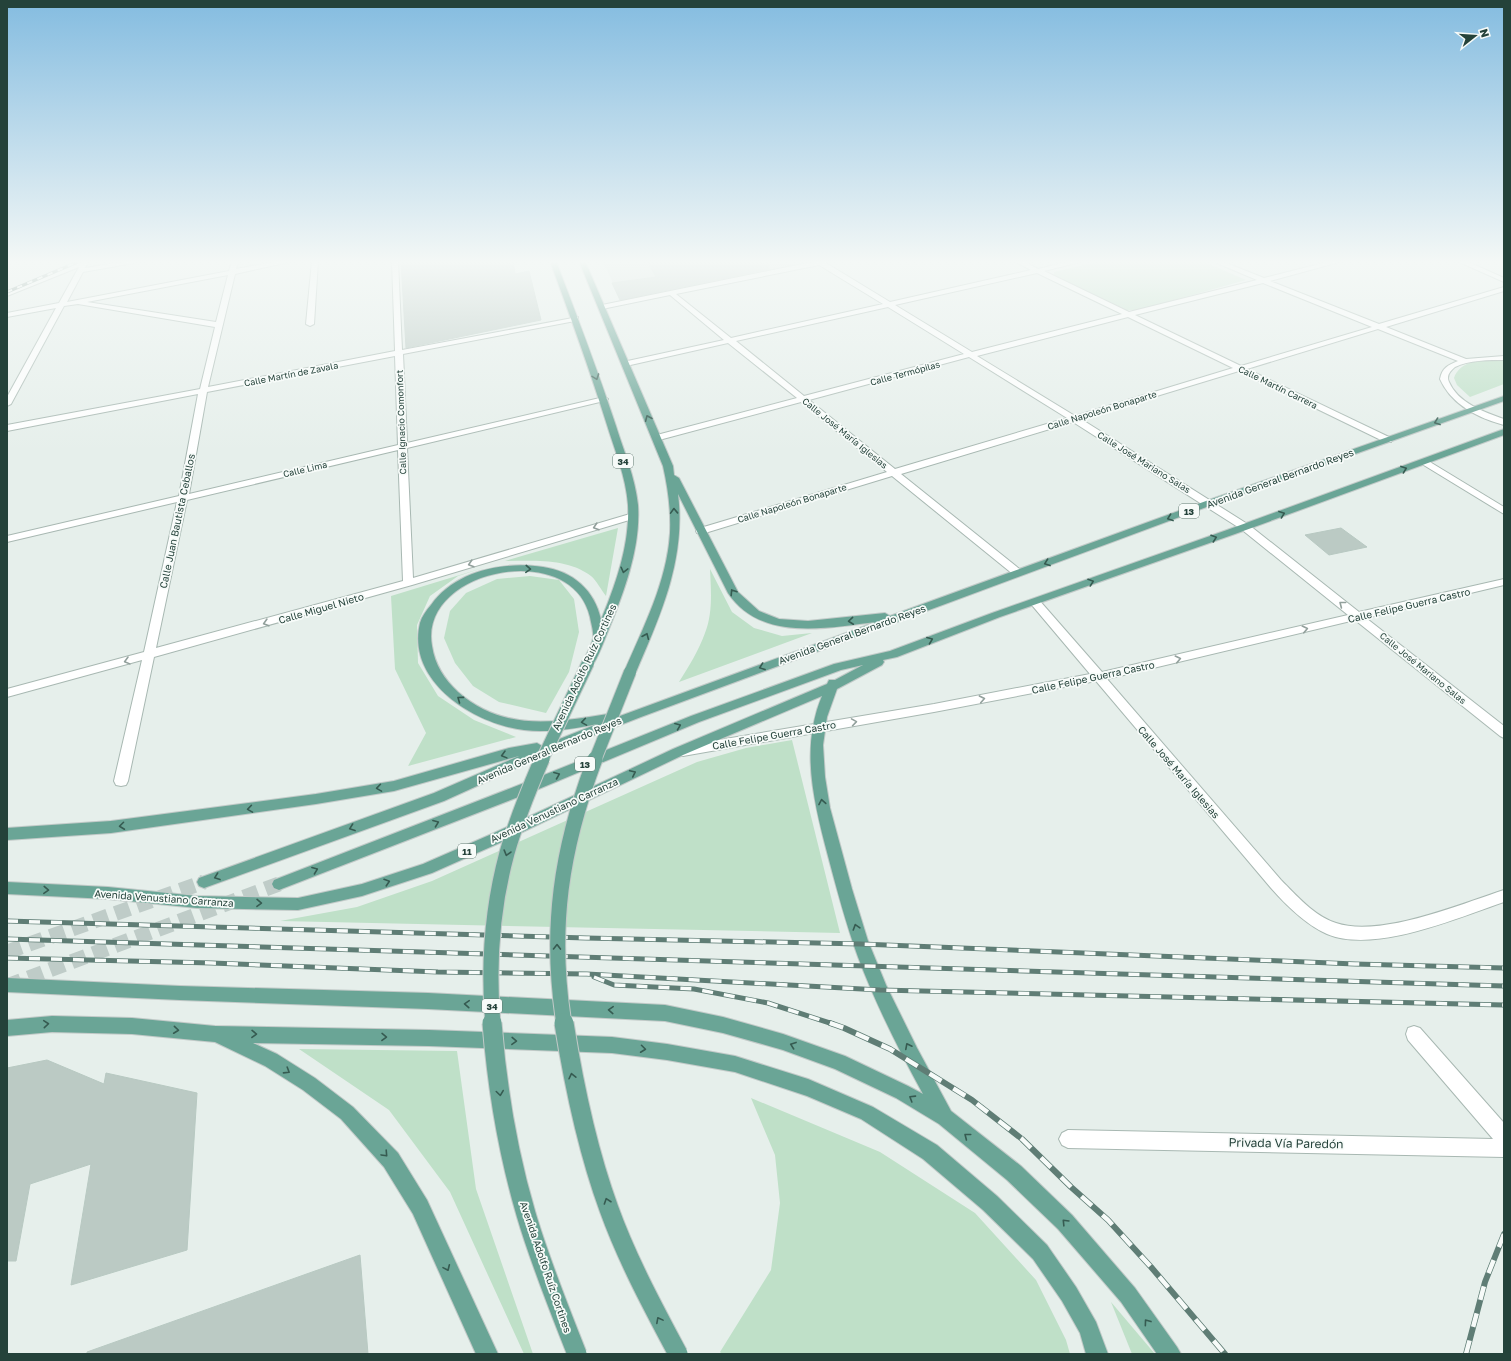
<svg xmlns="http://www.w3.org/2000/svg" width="1511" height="1361" font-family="'Golos Text',sans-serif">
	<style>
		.built { fill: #d4dfda }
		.green { fill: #bfe0c8 }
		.building { fill: #bbcac4; stroke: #b8c9c2 }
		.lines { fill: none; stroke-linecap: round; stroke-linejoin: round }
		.major-tunnel { stroke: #bfccc8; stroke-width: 15; stroke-dasharray: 15 8; stroke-linecap: butt }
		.minor-casing { stroke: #a8b8b2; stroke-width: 2 }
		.major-casing { stroke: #c2cac8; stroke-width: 2 }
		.minor { fill: #fff; fill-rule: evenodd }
		.major { fill: #6aa596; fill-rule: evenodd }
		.rail-far2-casing { stroke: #5f7d75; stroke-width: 3 }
		.rail-far1-casing { stroke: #5f7d75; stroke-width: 5 }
		.rail-casing { stroke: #5f7d75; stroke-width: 6 }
		.rail-far2 { stroke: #f7fbf9; stroke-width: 2; stroke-dasharray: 5.5; stroke-linecap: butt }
		.rail-far1 { stroke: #f7fbf9; stroke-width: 3.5; stroke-dasharray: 11; stroke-linecap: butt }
		.rail { stroke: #f7fbf9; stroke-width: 4.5; stroke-dasharray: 14; stroke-linecap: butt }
		.major-bridge-far2-casing { stroke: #c2cac8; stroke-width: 14; stroke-linecap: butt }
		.major-bridge-far1-casing { stroke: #c2cac8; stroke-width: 17; stroke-linecap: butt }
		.major-bridge-casing { stroke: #c2cac8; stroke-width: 21; stroke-linecap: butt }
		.major-bridge-far2 { stroke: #6aa596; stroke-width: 12 }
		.major-bridge-far1 { stroke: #6aa596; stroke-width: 15 }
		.major-bridge { stroke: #6aa596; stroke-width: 19 }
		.oneway { stroke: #365b51 }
		.oneway2 { stroke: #92a09c }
		.labels { text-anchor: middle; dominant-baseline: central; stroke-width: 3.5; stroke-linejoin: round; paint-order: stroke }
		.far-street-label { font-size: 9px; fill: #24423a; stroke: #f7fbf9 }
		.shield { fill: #f7fbf9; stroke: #637a73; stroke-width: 1 }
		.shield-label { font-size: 9px; font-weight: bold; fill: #24423a }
		.street-label { font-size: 10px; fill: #24423a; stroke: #f7fbf9 }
		.near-street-label { font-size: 12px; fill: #24423a; stroke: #f7fbf9 }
	</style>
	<rect width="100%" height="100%" fill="#e6efeb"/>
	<!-- built -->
	<path class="built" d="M603,261H823L621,301Z"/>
	<!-- green -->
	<g class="green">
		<path d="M1100,261H1202L1246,280L1139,310H1126L1054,276V272Z"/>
		<path d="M1504,360V384L1470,397L1457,385L1454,378C1461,358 1486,360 1504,360Z"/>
		<path d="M618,528L606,596C601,590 597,581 591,576C567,558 534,561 505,561Z"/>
		<path d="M486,567L458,576L430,596L417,625L418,663L438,696L474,720L516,737L408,766L426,733L395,669L391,596Z"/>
		<path d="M710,569L732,612L754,628L782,636L812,633L679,682C689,666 699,650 705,633C713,613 711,590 710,569Z"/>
		<path d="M530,576L559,580L574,599L579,632L569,672L546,713L499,702L473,686L455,663L444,638L450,611L466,593L497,579Z"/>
		<path d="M792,740L840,933L280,921L357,907L432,881L697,762L746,748Z"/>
		<path d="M299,1049L457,1051L476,1189L533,1354H524L450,1192L389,1110Z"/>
		<path d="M751,1098L880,1152L975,1213L1036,1280L1066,1340L1070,1354H722L720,1352L771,1270L780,1203L775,1155Z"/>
		<path d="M1111,1302L1155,1354H1132Z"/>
	</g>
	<!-- building -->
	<g class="building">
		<path d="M401,261H513L515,274L529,271L541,320L406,348Z"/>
		<path d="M647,261H769V269L620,300L612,283L656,277Z"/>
		<path d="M1341,528L1367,547L1329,555L1305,535Z"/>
		<path d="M47,1060L104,1084L106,1073L197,1093L187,1250L71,1285L91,1164L30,1184L16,1261H7V1068Z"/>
		<path d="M360,1255L368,1354H87V1352Z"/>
	</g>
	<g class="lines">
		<!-- major-tunnel -->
		<g class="major-tunnel">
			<path d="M7,952L204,882"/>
			<path d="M7,986L279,884"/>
		</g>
		<defs>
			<g id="minor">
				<path d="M81,261L88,262L85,268L128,261H145L83,272L67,302L229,271L232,261H238L236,269L279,261H294L235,274L208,387L395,351L392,261H398L402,350L578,317V321H575L403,354L407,443L604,397L608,399L604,401L407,448L413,578L630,514H636L638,516L636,518L412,585L154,657L128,781L126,785L121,786L116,785L114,781L142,660L7,697V689L144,652L177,502L7,542V536L179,496L198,394L7,431V425L200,389L215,327L78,304L64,306L11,404L7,406V397L56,308L7,317V313L59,303L79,267L7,296V292ZM228,275L216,322L87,302ZM395,356L398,445L189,494L207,392ZM398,450L403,581L156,648L187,500Z"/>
				<path d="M312,261H318L314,324L310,326L306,324Z"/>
				<path d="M817,261H831L826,263L890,302L1031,270L1014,261H1023L1038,269L1071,261H1084L1044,271L1129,312L1257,280L1212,261H1221L1264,278L1331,261H1343L1270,281L1379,324L1504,287V291L1386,327L1466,359L1504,356V360C1489,360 1469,360 1455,367C1450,371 1446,376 1449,382C1458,403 1484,412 1504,419V425C1478,418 1451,404 1440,379C1442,368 1448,365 1458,361L1378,329L1247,369L1391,438L1392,440L1391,442H1385L1239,371L1081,419L1249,525L1359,612L1504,579V585L1366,618L1504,726V738L1500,736L1355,620L1107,679L1281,880C1296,895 1314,916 1336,923C1380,938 1461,904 1504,890V902C1457,918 1375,954 1327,934C1305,924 1287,906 1271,888L1096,681L934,712L683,756L678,754L677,751L678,748L683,746L934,704L1090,674L1031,604L1030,602L1031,600H1039L1102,672L1348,615L1241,529L1073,422L901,474L1022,571L1023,573L1022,575H1014L892,476L705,533H697L696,531L697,529L887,472L801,402L659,440H653L652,438L653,436L797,398L728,343L626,366H623V362L724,340L670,295L602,309L599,307L602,305ZM819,265L883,304L731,338L676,294ZM1037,273L1122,314L972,352L895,305ZM1263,283L1372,327L1241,366L1135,315ZM888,307L964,354L804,396L736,341ZM1128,317L1233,368L1075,416L977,356ZM969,357L1067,418L895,469L809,400Z"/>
				<path d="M1457,261H1466L1504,278V282Z"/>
				<path d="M1425,459L1504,507V514L1422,464L1420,462L1422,460Z"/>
				<path d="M1414,1026L1420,1028L1504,1123V1157L1068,1148L1062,1145L1059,1139L1062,1133L1068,1130L1493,1139L1408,1040L1406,1034L1408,1028Z"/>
			</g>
			<g id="major">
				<path d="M550,261H556C577,316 598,371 616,426C624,452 635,477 638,505C641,549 623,595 606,636C602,646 598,657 592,666H584L582,663C585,656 592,646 593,638C594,632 591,623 590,617C572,538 418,569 432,646C435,665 444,679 458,692C505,733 558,722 614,713L620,716L876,622C826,628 761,642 728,593L678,494C686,559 661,614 636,672L634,675H626L624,672C643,628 667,582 670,533C671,510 668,488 663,466L579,261H585L673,466L674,475L679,478L738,592L759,611L779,619L808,621L885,613L890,616L1206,501L1504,396V401L1212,505L641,717L561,748L444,801L204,888L199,886L197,882L199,878L434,793L519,756L394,791L316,804L111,833L7,840V828L111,821L316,794L394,781L509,748L537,743L542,746L597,724C573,729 548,733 524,730C475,724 406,682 420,623C422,616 426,611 431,605C455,571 503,561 543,567C572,571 595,590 601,620C616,584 630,544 628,505C626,477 615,451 607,425C590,370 570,316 550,261Z"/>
				<path d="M1504,429V435L1235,534L1000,617L897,657L883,660L884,662L882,665L837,689L827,717L823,745L825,777L830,808L852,889L868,941L886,985L917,1048L951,1111L1021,1166L1072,1215L1135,1288L1177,1347L1181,1354H1157L1121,1302L1058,1229L1007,1180L939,1124L896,1098L835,1069L783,1050L723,1033L665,1021L428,1009L180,1000L7,992V978L180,986L428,993L665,1005L723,1017L783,1034L845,1056L908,1086L923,1094C899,1050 876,1005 858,957C846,924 837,890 828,856C814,803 800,748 822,696L683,755L504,841L432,873L362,896L298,910L197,908L108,899L7,894V882L108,887L197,896L298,898L362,884L423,864L494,833L673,749L827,684L829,680H835L863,665L841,670L699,722L534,791L284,888L279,890L274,888L272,884L274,880L524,783L691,716L834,664L890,651L992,613L1227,530Z"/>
				<path d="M52,1016L132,1018L215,1026L429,1030L612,1037L667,1044L735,1056L808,1079L873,1107L937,1145L997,1196L1047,1245L1076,1287L1096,1322L1108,1354H1086L1080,1333L1062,1301L1033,1259L983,1210L923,1159L861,1119L807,1096L735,1072L667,1060L612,1053L429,1046L253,1043L277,1054L315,1078L353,1107L398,1153L427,1200L498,1354H476L413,1214L384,1167L341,1119L303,1090L265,1066L215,1042L132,1034L52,1032L7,1036V1020Z"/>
			</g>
		</defs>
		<!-- minor casing -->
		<use href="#minor" class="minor-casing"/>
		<!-- major casing -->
		<use href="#major" class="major-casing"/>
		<!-- minor -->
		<use href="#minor" class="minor"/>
		<!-- major -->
		<use href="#major" class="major"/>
		<defs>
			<path id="rail-far2" d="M7,292L80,261"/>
			<g id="rail-far1">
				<path d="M7,921L586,938L861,944L1355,964L1504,968"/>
				<path d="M7,939L1504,986"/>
				<path d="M7,958L212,963L438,972L587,974L880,990L1504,1005"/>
				<path d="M594,977L614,985L694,989L768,1003L833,1024"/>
			</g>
			<g id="rail">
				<path d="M830,1023L844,1028L890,1049L972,1100L1022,1139L1071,1187L1108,1220L1151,1267L1225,1354"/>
				<path d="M1466,1354L1485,1282L1504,1234"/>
			</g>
		</defs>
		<!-- rail-far2 casing -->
		<use href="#rail-far2" class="rail-far2-casing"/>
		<!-- rail-far1 casing -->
		<use href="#rail-far1" class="rail-far1-casing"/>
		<!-- rail casing -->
		<use href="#rail" class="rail-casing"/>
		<!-- rail-far2 -->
		<use href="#rail-far2" class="rail-far2"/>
		<!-- rail-far1 -->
		<use href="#rail-far1" class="rail-far1"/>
		<!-- rail -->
		<use href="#rail" class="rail"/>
		<defs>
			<g id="major-bridge-far2">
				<path d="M542,760L588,663"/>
				<path d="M595,760L630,672"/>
			</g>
			<g id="major-bridge-far1">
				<path d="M493,1024C488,967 492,908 507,853C516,821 529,789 542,759"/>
				<path d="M564,1024C549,929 561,849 595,759"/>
			</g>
			<g id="major-bridge">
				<path d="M492,1023C497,1087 508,1153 526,1214C540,1262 559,1308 577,1354"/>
				<path d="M564,1023C574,1086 587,1149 609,1209C627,1259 653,1307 678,1354"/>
			</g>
		</defs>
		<!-- major-bridge-far2 casing -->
		<use href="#major-bridge-far2" class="major-bridge-far2-casing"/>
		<!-- major-bridge-far1 casing -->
		<use href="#major-bridge-far1" class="major-bridge-far1-casing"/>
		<!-- major-bridge casing -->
		<use href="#major-bridge" class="major-bridge-casing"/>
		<!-- major-bridge-far2 -->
		<use href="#major-bridge-far2" class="major-bridge-far2"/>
		<!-- major-bridge-far1 -->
		<use href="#major-bridge-far1" class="major-bridge-far1"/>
		<!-- major-bridge -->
		<use href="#major-bridge" class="major-bridge"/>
	</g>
	<!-- one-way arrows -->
	<defs><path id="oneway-chevron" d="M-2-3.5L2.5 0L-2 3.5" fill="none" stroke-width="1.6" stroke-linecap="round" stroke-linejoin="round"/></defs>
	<g class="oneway">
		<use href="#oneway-chevron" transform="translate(596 377) rotate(70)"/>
		<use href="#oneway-chevron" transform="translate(648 418) rotate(-113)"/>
		<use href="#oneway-chevron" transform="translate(1437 422) rotate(160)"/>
		<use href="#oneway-chevron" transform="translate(1404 469) rotate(-20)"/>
		<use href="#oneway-chevron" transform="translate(674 511) rotate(-92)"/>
		<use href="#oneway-chevron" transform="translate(1282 514) rotate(-20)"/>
		<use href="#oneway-chevron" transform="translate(1170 518) rotate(160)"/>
		<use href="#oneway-chevron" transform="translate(1214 538) rotate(-19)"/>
		<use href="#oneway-chevron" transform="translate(1047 563) rotate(160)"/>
		<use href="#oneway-chevron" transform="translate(528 569) rotate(3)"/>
		<use href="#oneway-chevron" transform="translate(624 570) rotate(104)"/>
		<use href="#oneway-chevron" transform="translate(1091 582) rotate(-19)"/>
		<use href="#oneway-chevron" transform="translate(733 592) rotate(-123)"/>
		<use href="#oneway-chevron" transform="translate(851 621) rotate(174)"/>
		<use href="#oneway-chevron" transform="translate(646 636) rotate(-67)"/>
		<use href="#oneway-chevron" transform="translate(930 640) rotate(-21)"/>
		<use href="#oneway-chevron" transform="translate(762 667) rotate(160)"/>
		<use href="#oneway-chevron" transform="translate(460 699) rotate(-144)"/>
		<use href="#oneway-chevron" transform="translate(584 722) rotate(171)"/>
		<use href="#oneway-chevron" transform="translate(678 726) rotate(-22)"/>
		<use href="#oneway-chevron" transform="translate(504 755) rotate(165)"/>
		<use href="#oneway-chevron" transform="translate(633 773) rotate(-25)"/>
		<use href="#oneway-chevron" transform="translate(557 775) rotate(-22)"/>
		<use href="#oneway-chevron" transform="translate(379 788) rotate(171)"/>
		<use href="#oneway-chevron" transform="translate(822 802) rotate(-100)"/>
		<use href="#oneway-chevron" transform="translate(250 809) rotate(171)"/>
		<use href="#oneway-chevron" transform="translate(436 823) rotate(-21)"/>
		<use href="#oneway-chevron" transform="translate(122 826) rotate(173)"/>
		<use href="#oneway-chevron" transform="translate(352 828) rotate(160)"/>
		<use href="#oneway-chevron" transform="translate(507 853) rotate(106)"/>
		<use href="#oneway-chevron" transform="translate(315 870) rotate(-21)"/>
		<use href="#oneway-chevron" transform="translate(217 877) rotate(160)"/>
		<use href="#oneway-chevron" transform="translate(387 882) rotate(-18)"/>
		<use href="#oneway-chevron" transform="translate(46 890) rotate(3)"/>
		<use href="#oneway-chevron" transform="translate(259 903) rotate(1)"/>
		<use href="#oneway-chevron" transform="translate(856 927) rotate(-107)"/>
		<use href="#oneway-chevron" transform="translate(557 947) rotate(-89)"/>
		<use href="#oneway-chevron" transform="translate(467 1004) rotate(-176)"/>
		<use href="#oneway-chevron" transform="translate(611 1010) rotate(-177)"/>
		<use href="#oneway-chevron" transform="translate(46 1024) rotate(-5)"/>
		<use href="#oneway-chevron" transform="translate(176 1030) rotate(6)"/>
		<use href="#oneway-chevron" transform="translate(254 1034) rotate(1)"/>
		<use href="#oneway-chevron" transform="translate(384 1037) rotate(1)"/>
		<use href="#oneway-chevron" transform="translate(514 1041) rotate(2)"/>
		<use href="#oneway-chevron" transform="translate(793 1045) rotate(-160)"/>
		<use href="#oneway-chevron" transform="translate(908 1046) rotate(-117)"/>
		<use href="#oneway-chevron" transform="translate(643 1049) rotate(7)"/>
		<use href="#oneway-chevron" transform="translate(287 1071) rotate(32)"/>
		<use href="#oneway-chevron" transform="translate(572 1076) rotate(-103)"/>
		<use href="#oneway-chevron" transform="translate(500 1093) rotate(82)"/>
		<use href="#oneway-chevron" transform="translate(912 1098) rotate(-148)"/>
		<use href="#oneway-chevron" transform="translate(967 1136) rotate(-142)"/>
		<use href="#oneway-chevron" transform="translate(385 1154) rotate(47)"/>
		<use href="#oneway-chevron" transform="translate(607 1201) rotate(-109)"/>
		<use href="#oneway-chevron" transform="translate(1065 1222) rotate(-134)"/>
		<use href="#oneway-chevron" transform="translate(447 1268) rotate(66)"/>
		<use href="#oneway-chevron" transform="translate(659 1320) rotate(-118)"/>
		<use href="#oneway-chevron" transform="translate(1147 1322) rotate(-126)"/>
	</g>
	<g class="oneway2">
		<use href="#oneway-chevron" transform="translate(596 527) rotate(163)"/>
		<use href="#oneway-chevron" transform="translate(471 564) rotate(163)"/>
		<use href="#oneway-chevron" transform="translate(1342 604) rotate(-142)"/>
		<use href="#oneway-chevron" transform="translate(266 623) rotate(164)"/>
		<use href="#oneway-chevron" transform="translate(1305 629) rotate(-13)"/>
		<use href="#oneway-chevron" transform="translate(1178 659) rotate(-13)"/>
		<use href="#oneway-chevron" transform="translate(127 661) rotate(165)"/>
		<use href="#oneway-chevron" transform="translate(982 699) rotate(-11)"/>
		<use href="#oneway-chevron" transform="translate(854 722) rotate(-9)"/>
	</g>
	<!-- sky -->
	<linearGradient id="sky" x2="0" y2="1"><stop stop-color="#84bce0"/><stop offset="0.58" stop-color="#f4f8f6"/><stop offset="1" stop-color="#f4f8f6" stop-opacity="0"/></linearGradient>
	<rect width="1511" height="452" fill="url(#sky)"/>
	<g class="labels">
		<!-- far-street labels -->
		<g class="far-street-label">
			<text transform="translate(905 373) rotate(-15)">Calle Termópilas</text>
			<text transform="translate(291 374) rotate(-11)">Calle Martín de Zavala</text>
			<text transform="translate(1278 387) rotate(26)">Calle Martín Carrera</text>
			<text transform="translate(1102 410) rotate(-17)">Calle Napoleón Bonaparte</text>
			<text transform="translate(401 422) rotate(-92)">Calle Ignacio Comonfort</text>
			<text transform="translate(845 433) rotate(39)">Calle José María Iglesias</text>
			<text transform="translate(1144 462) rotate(32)">Calle José Mariano Salas</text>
			<text transform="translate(305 469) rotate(-13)">Calle Lima</text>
			<text transform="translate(792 503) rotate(-17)">Calle Napoleón Bonaparte</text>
			<text transform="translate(1423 668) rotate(39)">Calle José Mariano Salas</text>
		</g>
		<!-- shield labels -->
		<g class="shield">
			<rect x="613" y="454" width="20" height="14" rx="3"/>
			<rect x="1179" y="504" width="20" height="14" rx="3"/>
			<rect x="575" y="757" width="20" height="14" rx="3"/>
			<rect x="458" y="844" width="18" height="14" rx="3"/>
			<rect x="482" y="999" width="20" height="14" rx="3"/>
		</g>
		<g class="shield-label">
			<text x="623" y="461">34</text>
			<text x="1189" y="511">13</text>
			<text x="585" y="764">13</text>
			<text x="467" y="851">11</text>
			<text x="492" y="1006">34</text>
		</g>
		<!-- street labels -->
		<g class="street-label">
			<text transform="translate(1280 478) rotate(-20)">Avenida General Bernardo Reyes</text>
			<text transform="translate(177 521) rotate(-78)">Calle Juan Bautista Ceballos</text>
			<text transform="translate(1409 605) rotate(-13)">Calle Felipe Guerra Castro</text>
			<text transform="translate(321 608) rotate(-16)">Calle Miguel Nieto</text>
			<text transform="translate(852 634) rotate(-20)">Avenida General Bernardo Reyes</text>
			<text transform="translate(584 667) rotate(-65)">Avenida Adolfo Ruíz Cortines</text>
			<text transform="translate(1093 677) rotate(-12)">Calle Felipe Guerra Castro</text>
			<text transform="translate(774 735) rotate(-10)">Calle Felipe Guerra Castro</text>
			<text transform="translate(549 750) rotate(-23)">Avenida General Bernardo Reyes</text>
			<text transform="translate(1179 772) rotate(49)">Calle José María Iglesias</text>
			<text transform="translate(554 810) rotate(-25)">Avenida Venustiano Carranza</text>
			<text transform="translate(164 898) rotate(4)">Avenida Venustiano Carranza</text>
			<text transform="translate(546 1267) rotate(71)">Avenida Adolfo Ruíz Cortines</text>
		</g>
		<!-- near-street labels -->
		<g class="near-street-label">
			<text transform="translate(1286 1143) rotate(1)">Privada Vía Paredón</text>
		</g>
	</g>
	<!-- border -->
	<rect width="1511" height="1361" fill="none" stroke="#24423a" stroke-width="16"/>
	<!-- north arrow -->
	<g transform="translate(1475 36) rotate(73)" stroke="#f7fbf9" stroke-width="3" paint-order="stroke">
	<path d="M0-3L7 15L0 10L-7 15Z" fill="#24423a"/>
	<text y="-6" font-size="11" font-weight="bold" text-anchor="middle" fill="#24423a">N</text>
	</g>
</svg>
